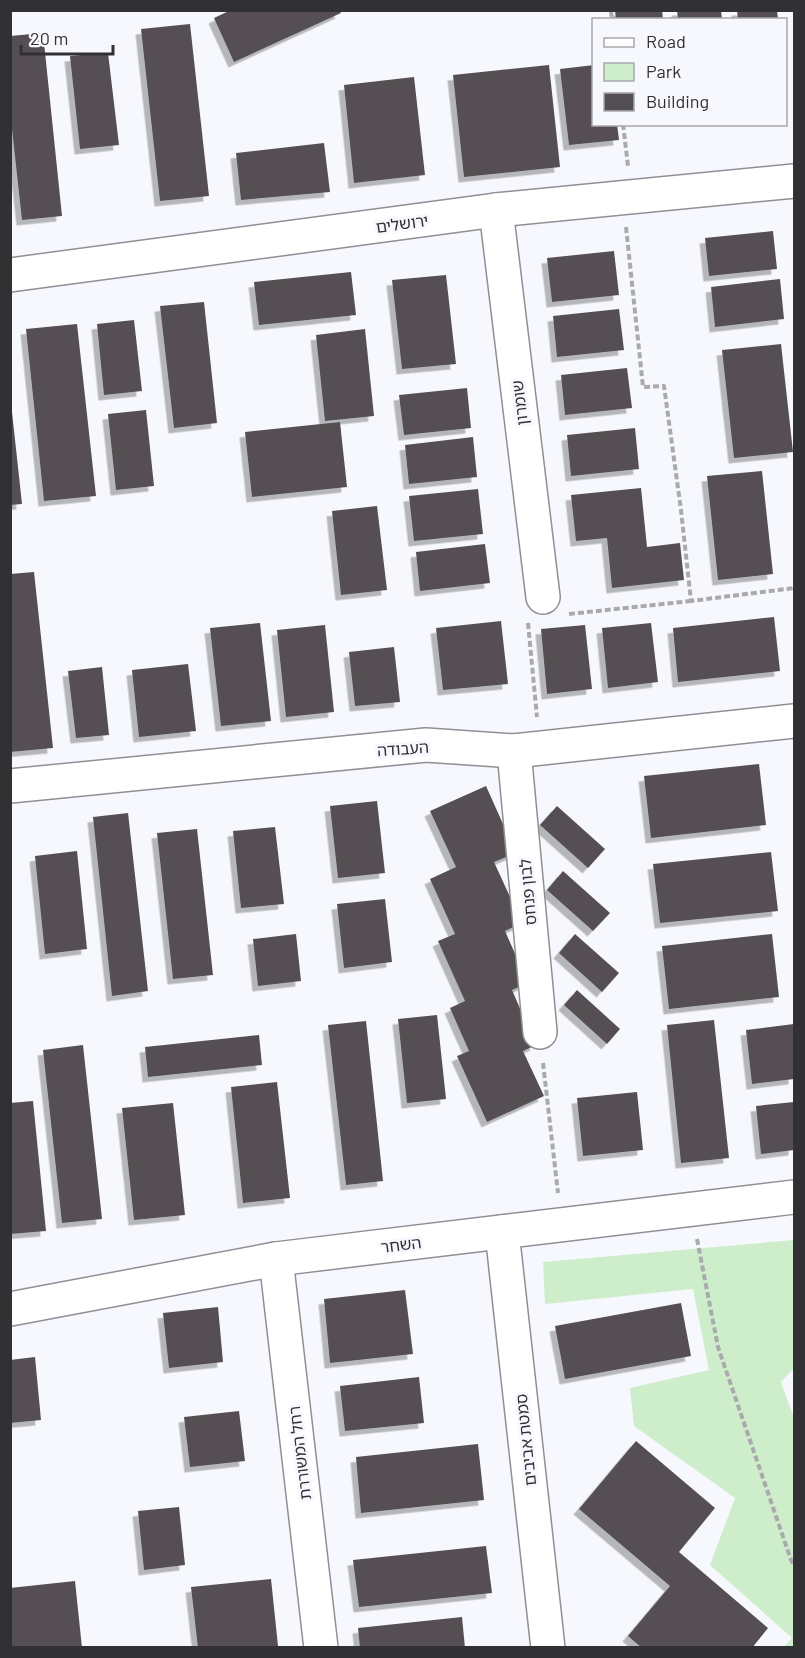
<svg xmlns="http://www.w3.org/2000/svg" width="805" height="1658" font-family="Barlow,'Noto Sans Hebrew',sans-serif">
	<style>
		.green { fill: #ceeecb }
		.building { fill: #544f52; filter: url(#shadow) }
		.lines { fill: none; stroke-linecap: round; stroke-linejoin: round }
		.street-casing { stroke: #8f8f95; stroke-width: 36 }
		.secondary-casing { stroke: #8f8f95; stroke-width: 36 }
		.path { stroke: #a9aaae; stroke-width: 4; stroke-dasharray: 6 3; stroke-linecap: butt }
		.street { stroke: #fff; stroke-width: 33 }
		.secondary { stroke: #fff; stroke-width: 33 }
		.labels { text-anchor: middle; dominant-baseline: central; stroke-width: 6; stroke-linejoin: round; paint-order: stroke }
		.street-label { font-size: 16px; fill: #313133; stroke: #f7f8fe }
	</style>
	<defs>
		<filter id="shadow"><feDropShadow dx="-5.5" dy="5.5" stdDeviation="0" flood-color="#0004"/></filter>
	</defs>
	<rect width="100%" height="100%" fill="#f7f8fe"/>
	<!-- green -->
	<path class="green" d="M794,1240V1368L781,1382L794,1418V1647L783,1648L792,1638L710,1565L735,1498L634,1426L630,1388L709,1370L693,1289L545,1304L543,1262Z"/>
	<!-- building -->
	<g class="building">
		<path d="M231,10H339L341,13L234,62L214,18Z"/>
		<path d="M615,10H662L663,20H616Z"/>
		<path d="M677,10H721L722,20H678Z"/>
		<path d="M737,10H777L778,20H738Z"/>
		<path d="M190,24L209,196L160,201L141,29Z"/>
		<path d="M43,33L62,216L22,220L10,111V36Z"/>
		<path d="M108,53L119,145L80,149L70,56Z"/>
		<path d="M549,65L560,167L464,177L453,75Z"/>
		<path d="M594,65V124H617L619,140L569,145L560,69Z"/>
		<path d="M414,77L425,175L354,183L344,85Z"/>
		<path d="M324,143L330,192L241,200L236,153Z"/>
		<path d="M773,231L777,269L709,276L705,238Z"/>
		<path d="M614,251L619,295L552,302L547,258Z"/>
		<path d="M351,272L356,315L259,325L254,282Z"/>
		<path d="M446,275L456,364L402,369L392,280Z"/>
		<path d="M780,279L784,319L715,327L711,287Z"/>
		<path d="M204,302L217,423L174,428L160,306Z"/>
		<path d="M619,309L624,350L557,357L553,316Z"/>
		<path d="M134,320L142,391L104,395L97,324Z"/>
		<path d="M77,324L96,496L44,501L26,329Z"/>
		<path d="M365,329L374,416L325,421L316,335Z"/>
		<path d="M781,344L793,452L734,458L722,350Z"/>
		<path d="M627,368L632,408L565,415L561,375Z"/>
		<path d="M467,388L471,428L404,435L399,395Z"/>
		<path d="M146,410L154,486L116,490L108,414Z"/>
		<path d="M10,412H12L22,504L10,505Z"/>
		<path d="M340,422L347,487L252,497L245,432Z"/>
		<path d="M635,428L639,469L571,476L567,435Z"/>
		<path d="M473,437L477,477L409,484L405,445Z"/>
		<path d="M762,471L773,574L718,580L707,476Z"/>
		<path d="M641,488L647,547L680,543L684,580L612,588L607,538L576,541L571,495Z"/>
		<path d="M478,489L483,534L414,541L409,496Z"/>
		<path d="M377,506L387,590L341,595L332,511Z"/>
		<path d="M485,544L490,583L420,591L416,552Z"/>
		<path d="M34,572L53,748L10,752V574Z"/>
		<path d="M774,617L780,671L678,682L673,628Z"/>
		<path d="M501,621L508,684L443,690L436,628Z"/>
		<path d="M260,623L271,721L221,726L210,628Z"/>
		<path d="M651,623L658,682L608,688L602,628Z"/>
		<path d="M325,625L334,712L286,717L277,630Z"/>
		<path d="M585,625L592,689L547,694L541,629Z"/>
		<path d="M394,647L400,702L355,706L349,652Z"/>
		<path d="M188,664L196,731L139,737L132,670Z"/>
		<path d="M102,667L109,735L76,738L68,671Z"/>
		<path d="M759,764L766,825L651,838L644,776Z"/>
		<path d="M486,786L516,853L494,862L522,923L505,931L528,983L512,990L536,1045L523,1051L544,1096L487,1122L457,1056L469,1051L450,1008L465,1001L438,941L455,934L430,879L456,867L430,811Z"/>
		<path d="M377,801L385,873L338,878L330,806Z"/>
		<path d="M557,806L605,849L588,868L540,825Z"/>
		<path d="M128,813L148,991L112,996L93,817Z"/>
		<path d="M275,827L284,904L241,908L233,831Z"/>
		<path d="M197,829L213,975L173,979L157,833Z"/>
		<path d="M77,851L87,949L45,954L35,856Z"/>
		<path d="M771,852L778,911L660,923L653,864Z"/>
		<path d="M563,871L610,913L593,931L547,890Z"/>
		<path d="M385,899L392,962L344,968L337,904Z"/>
		<path d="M296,934L301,981L258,986L253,939Z"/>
		<path d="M575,934L619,973L602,992L559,953Z"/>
		<path d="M772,934L779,997L669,1009L662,946Z"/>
		<path d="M577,990L620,1029L607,1044L564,1005Z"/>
		<path d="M437,1015L446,1099L407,1103L398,1019Z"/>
		<path d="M714,1020L729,1158L681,1163L667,1025Z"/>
		<path d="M366,1021L383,1181L346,1185L328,1025Z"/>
		<path d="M794,1024V1079L752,1084L746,1030Z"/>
		<path d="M259,1035L262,1065L148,1077L145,1047Z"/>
		<path d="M83,1045L102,1219L62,1223L43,1050Z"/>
		<path d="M277,1082L290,1198L243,1203L231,1087Z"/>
		<path d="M637,1092L643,1150L583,1156L577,1098Z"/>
		<path d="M33,1101L46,1231L10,1234V1103Z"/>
		<path d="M794,1102V1150L761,1154L756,1106Z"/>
		<path d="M173,1103L185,1215L134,1220L122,1108Z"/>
		<path d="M405,1290L413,1354L330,1363L324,1299Z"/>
		<path d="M681,1303L691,1356L565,1379L555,1326Z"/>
		<path d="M218,1307L223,1362L169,1368L163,1313Z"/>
		<path d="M35,1357L41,1420L10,1423V1360Z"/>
		<path d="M419,1377L424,1423L345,1431L340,1386Z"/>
		<path d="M239,1411L245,1461L190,1467L184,1417Z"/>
		<path d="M636,1441L715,1508L679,1552L768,1628L752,1648H642L628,1636L670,1586L579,1509Z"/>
		<path d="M478,1444L484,1500L361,1513L356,1457Z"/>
		<path d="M179,1507L185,1565L144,1570L138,1511Z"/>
		<path d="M486,1546L492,1593L359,1607L353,1560Z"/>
		<path d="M271,1579L278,1646L260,1648H198L191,1587Z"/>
		<path d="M75,1581L82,1648H10V1588Z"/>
		<path d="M462,1617L465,1648H360L358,1628Z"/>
	</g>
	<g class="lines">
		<defs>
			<g id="street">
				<path d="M496,210L543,597"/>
				<path d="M10,275L496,210L794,181"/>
				<path d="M514,751L540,1032"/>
				<path d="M10,786L426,745L514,751L794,721"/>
				<path d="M502,1232L548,1648"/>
				<path d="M276,1259L321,1648"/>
			</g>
			<path id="secondary" d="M10,1309L276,1259L794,1197"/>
		</defs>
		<!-- street casing -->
		<use href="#street" class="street-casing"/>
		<!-- secondary casing -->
		<use href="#secondary" class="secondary-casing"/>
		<!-- path -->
		<g class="path">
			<path d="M611,10L612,20"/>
			<path d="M623,124L628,166"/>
			<path d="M626,227L643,387L664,386L681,510L691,601L794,588"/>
			<path d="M569,614L691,601"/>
			<path d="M528,623L537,717"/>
			<path d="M543,1063L558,1193"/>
			<path d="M697,1239L718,1347L791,1560L794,1565"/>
		</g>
		<!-- street -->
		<use href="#street" class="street"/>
		<!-- secondary -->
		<use href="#secondary" class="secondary"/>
	</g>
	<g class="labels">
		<!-- street labels -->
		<g class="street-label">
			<text transform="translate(402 223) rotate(-8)">ירושלים</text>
			<text transform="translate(519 403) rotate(-97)">שומרון</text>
			<text transform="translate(403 748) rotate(-4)">העבודה</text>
			<text transform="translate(527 892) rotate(-95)">לבון פנחס</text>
			<text transform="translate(401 1244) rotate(-7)">השחר</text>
			<text transform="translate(525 1440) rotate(-96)">סמטת אביבים</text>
			<text transform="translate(299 1453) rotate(-97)">רחל המשוררת</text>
		</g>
	</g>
	<!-- border -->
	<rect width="805" height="1658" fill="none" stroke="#313133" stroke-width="24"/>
	<!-- legend -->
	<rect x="592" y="18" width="195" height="108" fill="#f7f8fe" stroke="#a8a8ad" stroke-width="1.5"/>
	<rect x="604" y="38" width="30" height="9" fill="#ffffff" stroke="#a8a8ad" stroke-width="1.5"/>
	<text x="646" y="48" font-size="18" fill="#313133">Road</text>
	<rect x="604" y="63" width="30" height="18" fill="#ceeecb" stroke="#a8a8ad" stroke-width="1.5"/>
	<text x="646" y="78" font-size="18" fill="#313133">Park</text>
	<rect x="604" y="93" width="30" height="18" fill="#544f52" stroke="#a8a8ad" stroke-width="1.5"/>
	<text x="646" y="108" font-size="18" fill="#313133">Building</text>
	<!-- scale -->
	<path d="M21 45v9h92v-9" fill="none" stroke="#313133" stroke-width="3"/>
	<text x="30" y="45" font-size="18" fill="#313133" stroke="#f7f8fe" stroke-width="4.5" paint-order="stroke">20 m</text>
</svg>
